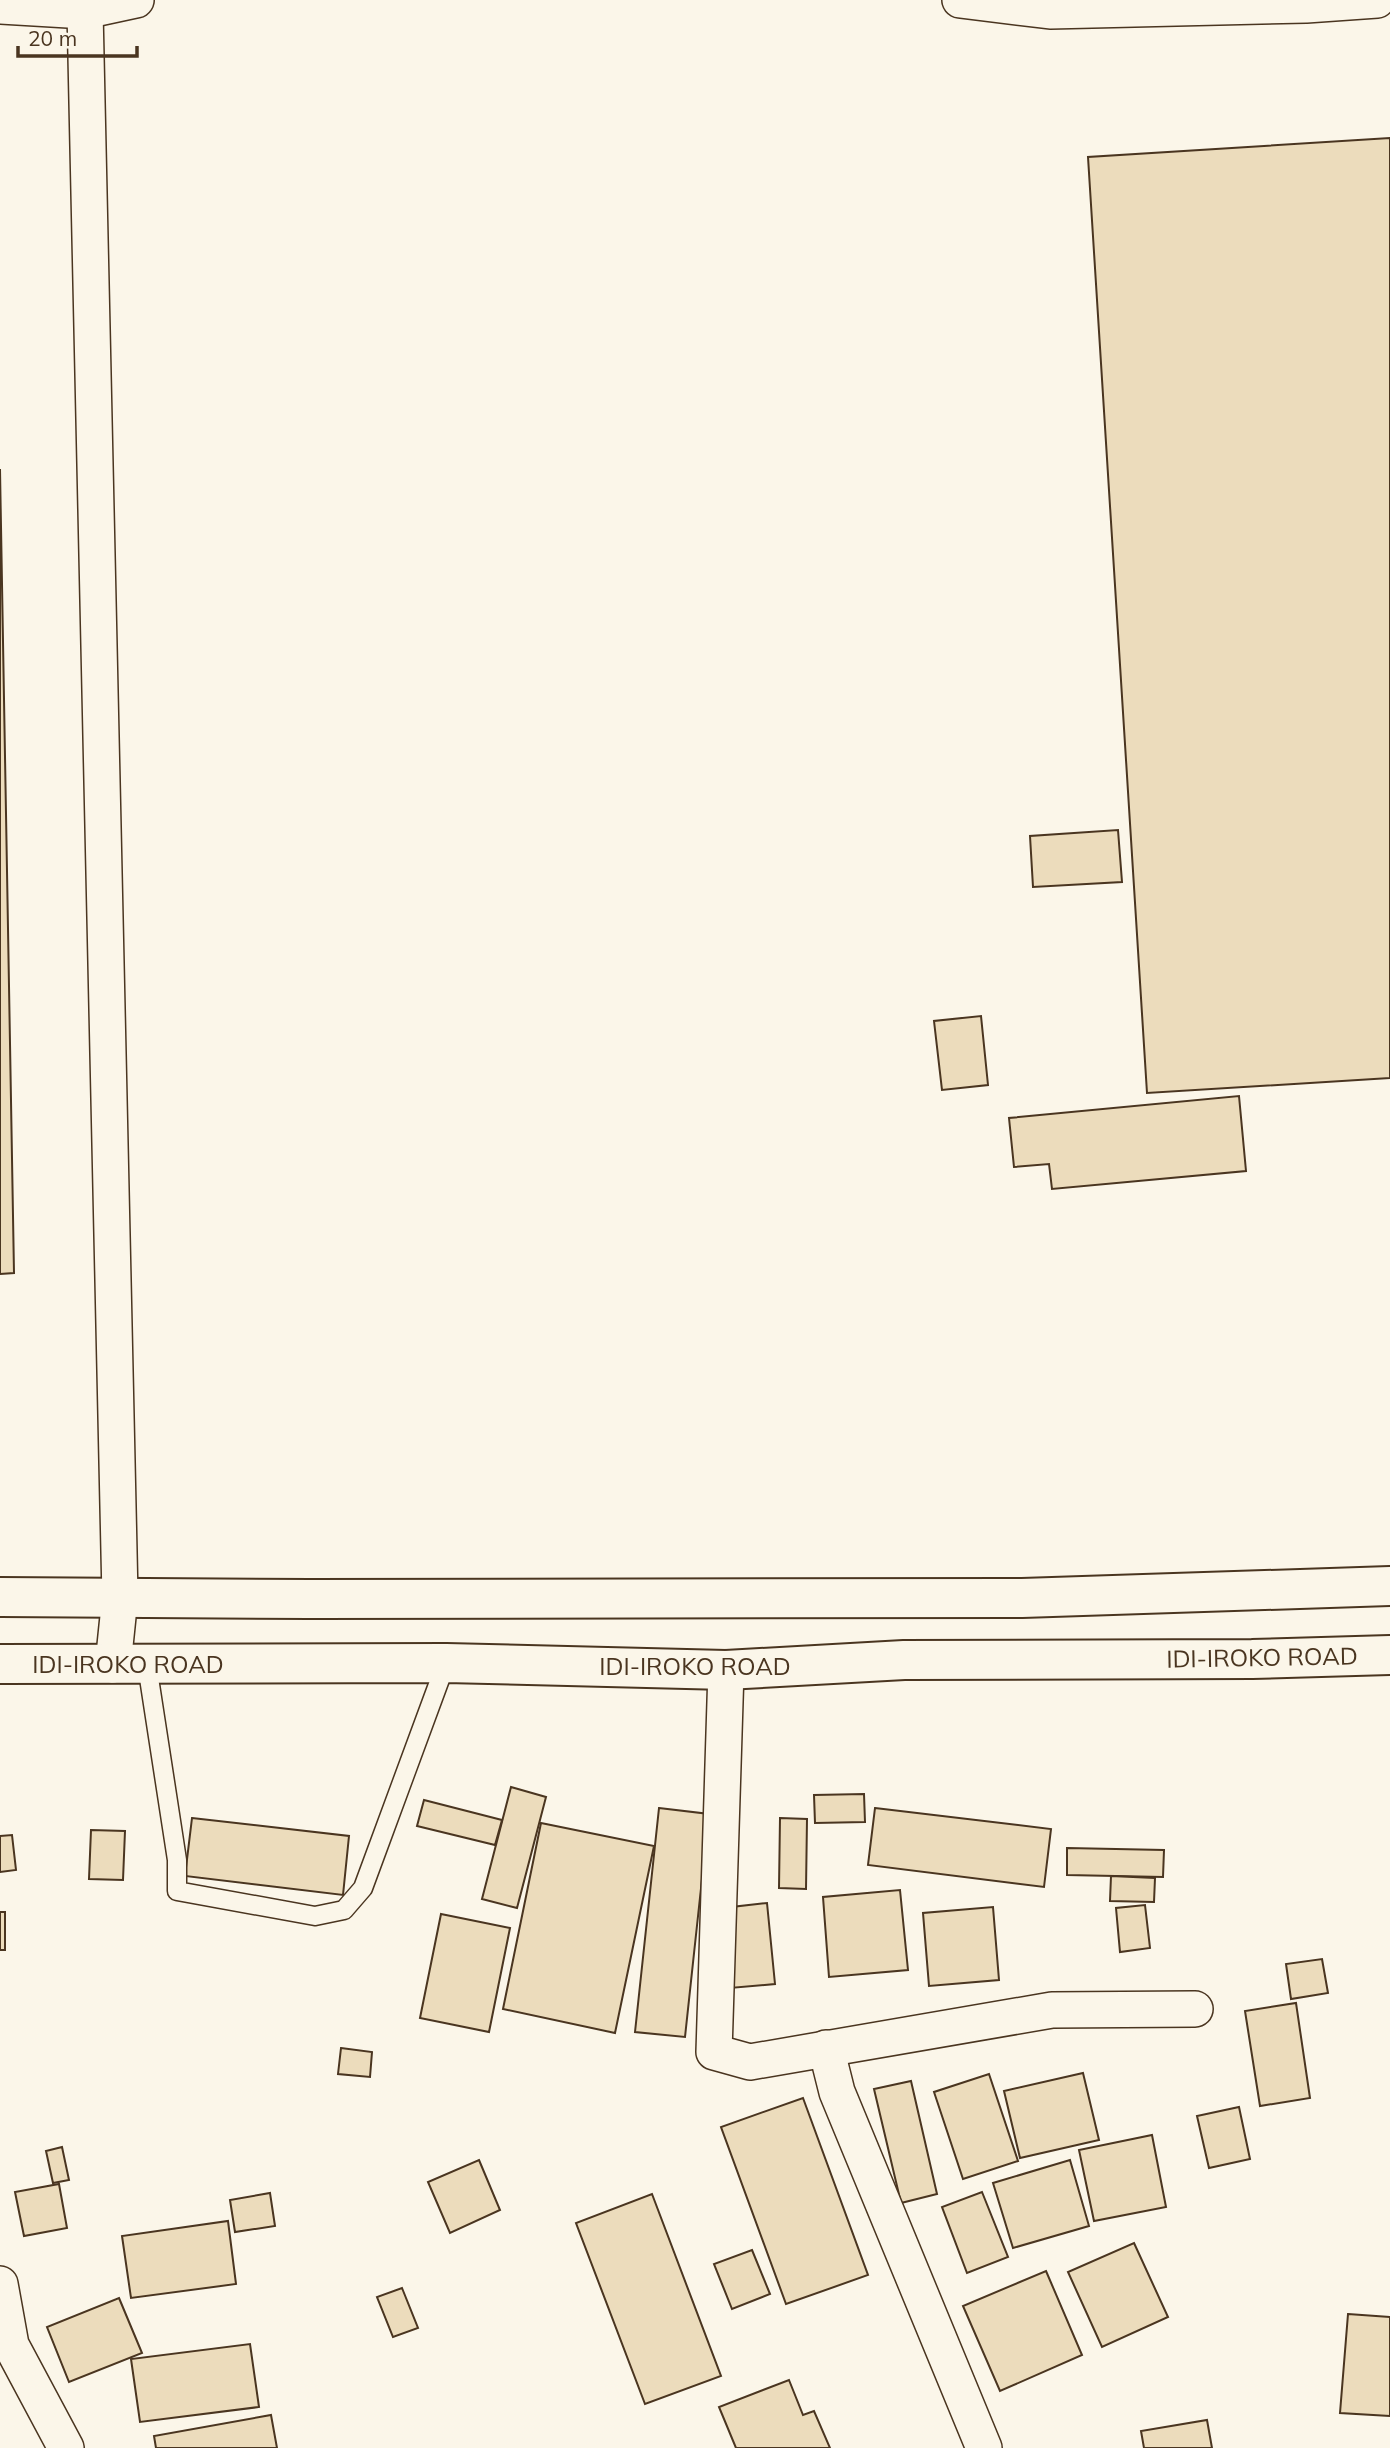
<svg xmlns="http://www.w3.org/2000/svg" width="1390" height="2448" font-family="Mulish,sans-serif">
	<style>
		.building { fill: #ecdcbc; stroke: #4a3520; stroke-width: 2 }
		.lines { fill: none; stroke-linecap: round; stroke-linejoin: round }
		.lane-casing { stroke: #4a3520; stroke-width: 21 }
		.street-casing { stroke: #4a3520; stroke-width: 38 }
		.highway-casing { stroke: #4a3520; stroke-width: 42 }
		.lane { stroke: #fbf6e9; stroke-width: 18 }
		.street { stroke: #fbf6e9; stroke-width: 35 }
		.highway { stroke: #fbf6e9; stroke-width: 38 }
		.labels { text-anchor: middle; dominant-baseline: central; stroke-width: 5; stroke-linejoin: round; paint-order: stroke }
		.street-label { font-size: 24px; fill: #4a3520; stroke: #fbf6e9 }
	</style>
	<rect width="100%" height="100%" fill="#fbf6e9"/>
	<!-- building -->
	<g class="building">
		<path d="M1390,138V1078L1147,1093L1088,157Z"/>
		<path d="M0,469L14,1273L0,1274Z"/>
		<path d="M1118,830L1122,882L1033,887L1030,836Z"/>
		<path d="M981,1016L988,1085L942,1090L934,1021Z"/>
		<path d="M1239,1096L1246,1171L1052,1189L1049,1164L1014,1167L1009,1118Z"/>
		<path d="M511,1787L546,1797L517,1908L482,1899Z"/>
		<path d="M864,1794L865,1822L815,1823L814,1795Z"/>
		<path d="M424,1800L502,1820L495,1845L417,1826Z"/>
		<path d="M659,1808L709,1814L685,2037L635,2032Z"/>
		<path d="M875,1808L1051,1829L1044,1887L868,1865Z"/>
		<path d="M192,1818L349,1836L343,1895L185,1876Z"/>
		<path d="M780,1818L807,1819L806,1889L779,1888Z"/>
		<path d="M541,1823L654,1846L615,2033L503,2009Z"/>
		<path d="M91,1830L125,1831L123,1880L89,1879Z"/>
		<path d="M12,1835L16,1870L0,1872V1836Z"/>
		<path d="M1067,1848L1164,1850L1163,1877L1067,1875Z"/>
		<path d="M1111,1876L1155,1878L1154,1902L1110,1901Z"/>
		<path d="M900,1890L908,1970L829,1977L823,1897Z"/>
		<path d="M767,1903L775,1984L730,1988L723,1908Z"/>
		<path d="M1145,1905L1150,1948L1120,1952L1116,1908Z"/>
		<path d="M993,1907L999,1980L929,1986L923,1913Z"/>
		<rect x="0" y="1912" width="5" height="38"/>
		<path d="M441,1914L510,1928L489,2032L420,2018Z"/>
		<path d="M1322,1959L1328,1993L1291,1999L1286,1964Z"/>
		<path d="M1296,2003L1310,2098L1260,2106L1245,2011Z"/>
		<path d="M341,2048L372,2052L370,2077L338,2074Z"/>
		<path d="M1083,2073L1099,2140L1020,2158L1004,2091Z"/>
		<path d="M989,2074L1018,2161L963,2179L934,2092Z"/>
		<path d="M911,2081L937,2194L901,2203L874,2089Z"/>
		<path d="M803,2098L868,2275L786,2304L721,2127Z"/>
		<path d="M1239,2107L1250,2159L1209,2168L1197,2116Z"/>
		<path d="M1152,2135L1166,2207L1094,2221L1079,2150Z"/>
		<path d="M62,2147L69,2180L53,2183L46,2151Z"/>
		<path d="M479,2160L500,2210L450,2233L428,2182Z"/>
		<path d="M1070,2160L1089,2226L1013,2248L993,2183Z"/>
		<path d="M59,2184L67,2228L24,2236L15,2192Z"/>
		<path d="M982,2192L1008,2257L967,2273L942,2207Z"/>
		<path d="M270,2193L275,2226L235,2232L230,2200Z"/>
		<path d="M652,2194L721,2376L645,2404L576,2223Z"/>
		<path d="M228,2221L236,2284L131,2298L122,2236Z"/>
		<path d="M1134,2243L1168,2317L1102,2347L1068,2272Z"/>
		<path d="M752,2250L770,2294L732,2309L714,2264Z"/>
		<path d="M1046,2271L1082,2355L1000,2391L963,2306Z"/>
		<path d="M402,2288L418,2328L393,2337L377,2297Z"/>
		<path d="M119,2298L142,2353L69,2382L47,2327Z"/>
		<path d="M1348,2314L1390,2317V2416L1340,2413Z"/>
		<path d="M250,2344L259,2407L140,2422L131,2359Z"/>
		<path d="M789,2380L803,2415L814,2411L830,2448H736L719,2407Z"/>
		<path d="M271,2415L277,2448H156L154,2436Z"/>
		<path d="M1207,2420L1212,2448H1144L1141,2431Z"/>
	</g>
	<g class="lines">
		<defs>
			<path id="lane" d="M147,1665L177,1860V1891L315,1916L344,1910L363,1888L446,1663"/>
			<g id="street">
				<path d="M960,0L1050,11L1306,5L1377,0"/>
				<path d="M0,6L85,11L136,0"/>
				<path d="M85,11L120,1597L113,1665"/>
				<path d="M726,1670L714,2052L750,2062L1052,2010L1195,2009"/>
				<path d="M826,2048L837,2092L984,2448"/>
				<path d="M0,2284L11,2345L66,2448"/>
			</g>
			<g id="highway">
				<path d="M0,1597L310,1599L1022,1598L1390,1586"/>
				<path d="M0,1664L446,1663L726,1670L904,1660L1252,1659L1390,1655"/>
			</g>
		</defs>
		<!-- lane casing -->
		<use href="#lane" class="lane-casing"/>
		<!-- street casing -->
		<use href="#street" class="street-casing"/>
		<!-- highway casing -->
		<use href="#highway" class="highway-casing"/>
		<!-- lane -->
		<use href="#lane" class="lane"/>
		<!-- street -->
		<use href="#street" class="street"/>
		<!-- highway -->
		<use href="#highway" class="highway"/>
	</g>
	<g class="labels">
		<!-- street labels -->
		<g class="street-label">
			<text transform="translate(1262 1657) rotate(-1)">IDI-IROKO ROAD</text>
			<text x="128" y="1664">IDI-IROKO ROAD</text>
			<text x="695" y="1666">IDI-IROKO ROAD</text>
		</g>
	</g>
	<!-- scale -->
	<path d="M18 46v10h119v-10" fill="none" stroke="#4a3520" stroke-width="3.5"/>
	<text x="28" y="46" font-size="21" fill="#4a3520" stroke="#fbf6e9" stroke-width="5" paint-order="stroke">20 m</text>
</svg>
